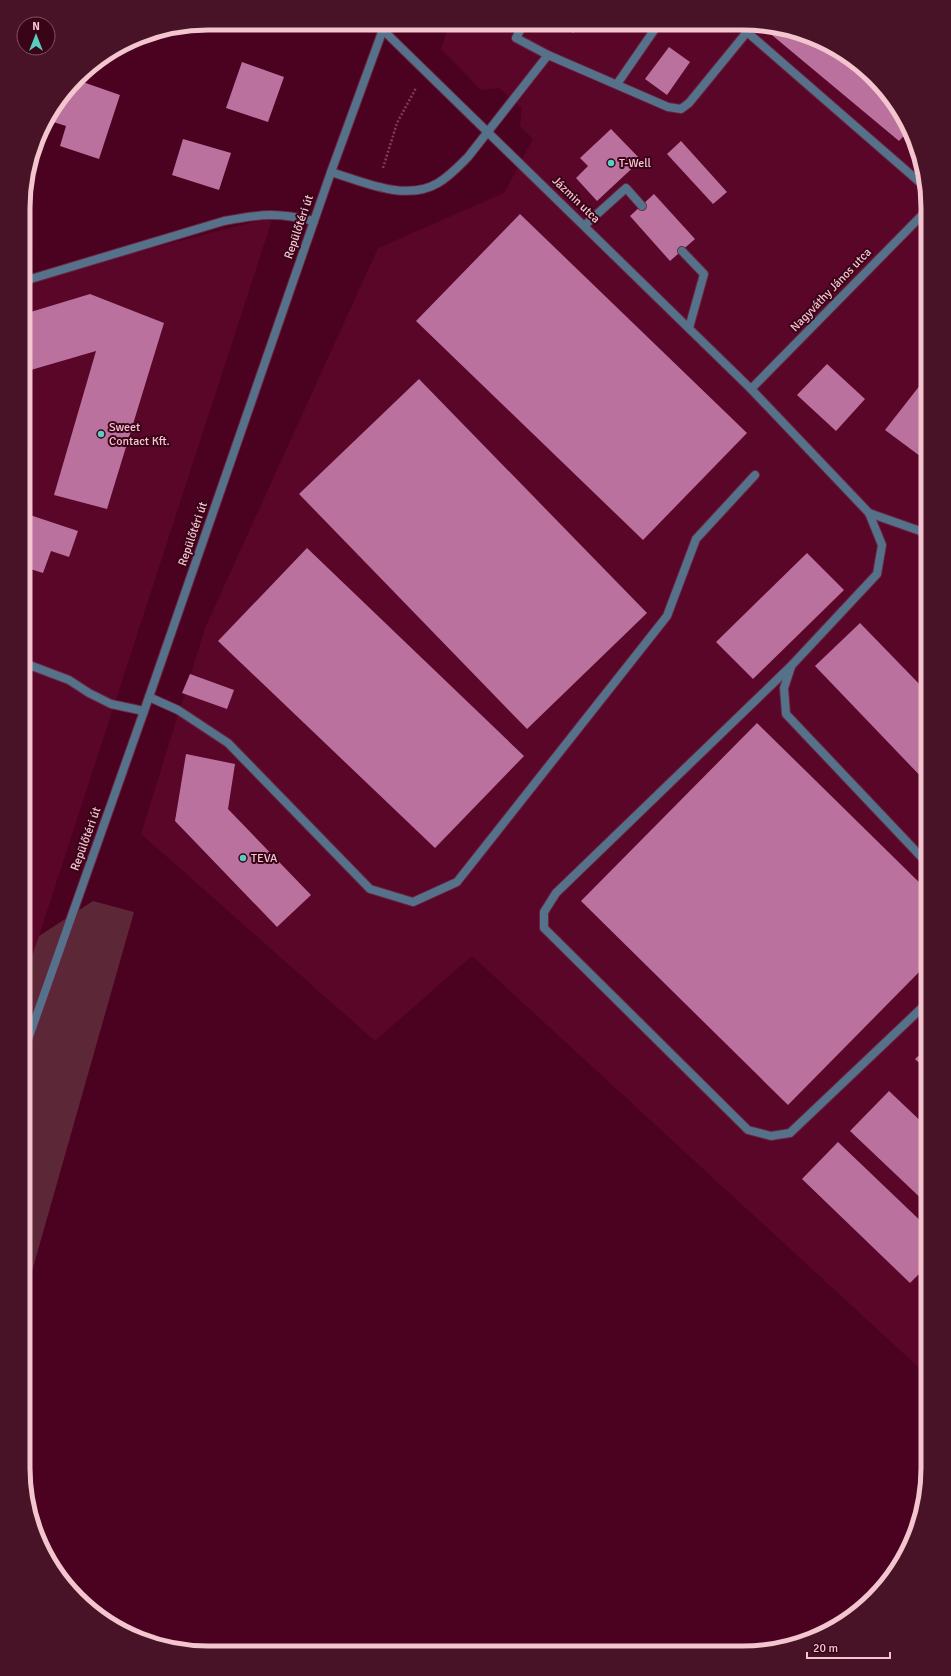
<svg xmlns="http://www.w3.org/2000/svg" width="951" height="1676" font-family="Signika,sans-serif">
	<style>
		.built { fill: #5a0629 }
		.green { fill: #5c2736 }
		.building { fill: #ba719d }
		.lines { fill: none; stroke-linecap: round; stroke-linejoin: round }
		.lane-casing { stroke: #692440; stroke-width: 10 }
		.street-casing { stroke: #692440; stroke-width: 10 }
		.path { stroke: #7f3d56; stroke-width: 2.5; stroke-dasharray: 2 2; stroke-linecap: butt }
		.lane { stroke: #56728a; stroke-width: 8 }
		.street { stroke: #56728a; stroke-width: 8 }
		.poi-dot { fill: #59cebe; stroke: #390318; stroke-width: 1.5 }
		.labels { text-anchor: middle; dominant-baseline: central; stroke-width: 4; stroke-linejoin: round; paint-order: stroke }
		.poi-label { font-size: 12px; fill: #f3c5cf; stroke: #390318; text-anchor: start }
		.street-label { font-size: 12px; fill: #f3c5cf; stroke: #390318 }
		.rim { fill: none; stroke: #f3c5cf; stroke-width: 5 }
	</style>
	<rect width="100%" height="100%" fill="#4b0120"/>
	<!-- built -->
	<g class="built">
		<path d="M449,24L779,27L825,42L865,69L897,105L918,148L928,208V1376L472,956L375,1041L141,834L205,628L378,248L504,193L533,139L520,126L522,108L499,88L481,90L441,49Z"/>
		<path d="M273,217L39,936L24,978V281Z"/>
	</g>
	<!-- green -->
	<path class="green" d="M93,901L134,912L23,1303L24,978L39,936Z"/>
	<!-- building -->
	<g class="building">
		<path d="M562,25H579L573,33Z"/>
		<path d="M761,26L779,27L825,42L865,69L897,105L909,130L899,141Z"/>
		<path d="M669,47L690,62L667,95L645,79Z"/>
		<path d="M242,62L284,77L268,122L226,108Z"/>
		<path d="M77,80L120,95L99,159L60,146L66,126L47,120Z"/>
		<path d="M611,129L641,160L597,201L576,178L588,166L580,158Z"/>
		<path d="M183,139L231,153L219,190L172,175Z"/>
		<path d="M681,141L727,192L713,204L667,154Z"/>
		<path d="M654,194L695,239L670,261L630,216Z"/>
		<path d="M520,214L747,433L643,540L416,321Z"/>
		<path d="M90,294L164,323L107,509L54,495L96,351L24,372V314Z"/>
		<path d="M827,364L865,399L836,431L797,395Z"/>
		<path d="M928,375V462L885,430Z"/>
		<path d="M419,379L647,613L527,729L299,494Z"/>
		<path d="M24,513L78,531L69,557L51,551L43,573L24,567Z"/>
		<path d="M307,548L524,756L435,848L218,641Z"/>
		<path d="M807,553L844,590L753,679L716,642Z"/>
		<path d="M860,623L928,693V784L815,666Z"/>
		<path d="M190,674L234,690L227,709L182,693Z"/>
		<path d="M757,723L928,891V963L788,1105L581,901Z"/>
		<path d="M186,754L235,764L228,809L311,895L277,927L175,821Z"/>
		<path d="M928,1047V1071L915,1059Z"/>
		<path d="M889,1091L928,1128V1205L850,1131Z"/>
		<path d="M838,1142L928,1228V1265L910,1283L802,1179Z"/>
	</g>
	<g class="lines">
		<defs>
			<g id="lane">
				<path d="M523,25L516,38L548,55L668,107L681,109L689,103L747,32L740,26"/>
				<path d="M747,32L924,186"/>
				<path d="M617,84L657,26"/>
				<path d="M331,172C364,182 406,202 438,183C450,176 459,166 468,157L548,55"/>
				<path d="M585,225L626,188L642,206"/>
				<path d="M682,251L704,274L689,328"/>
				<path d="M751,389L869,513L923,532L928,536"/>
				<path d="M869,513L882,545L877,574L791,666L556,893L544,912V928L748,1130L771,1136L790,1133L928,1002"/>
				<path d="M24,663L69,680L89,693L111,704L144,711"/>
				<path d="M791,667L784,688L786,714L928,864"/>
				<path d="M149,697L178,710L228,743L370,889L413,902L457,882L667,616L696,539L755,475"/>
			</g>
			<g id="street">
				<path d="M383,30L751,389L928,209"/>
				<path d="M24,281L224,221C261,214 277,212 314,221"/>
				<path d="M24,1051L149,697L331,172L385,24"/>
			</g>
		</defs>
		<!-- lane casing -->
		<use href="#lane" class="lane-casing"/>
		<!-- street casing -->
		<use href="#street" class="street-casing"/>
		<!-- path -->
		<path class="path" d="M383,168L397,123L416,88"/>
		<!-- lane -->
		<use href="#lane" class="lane"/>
		<!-- street -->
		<use href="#street" class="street"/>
	</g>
	<!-- markers -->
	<g class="poi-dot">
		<circle cx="611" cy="163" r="4"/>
		<circle cx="101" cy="434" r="4"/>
		<circle cx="243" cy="858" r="4"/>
	</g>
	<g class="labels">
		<!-- poi labels -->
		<g class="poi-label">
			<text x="619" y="163">T-Well</text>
			<text x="109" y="427">Sweet<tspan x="109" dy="14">Contact Kft.</tspan></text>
			<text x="251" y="858">TEVA</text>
		</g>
		<!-- street labels -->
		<g class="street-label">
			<text transform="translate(576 200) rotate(44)">Jázmin utca</text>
			<text transform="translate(299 227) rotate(-71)">Repülőtéri út</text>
			<text transform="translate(831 290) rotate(-46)">Nagyváthy János utca</text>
			<text transform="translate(193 534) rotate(-71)">Repülőtéri út</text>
			<text transform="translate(86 839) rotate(-70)">Repülőtéri út</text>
		</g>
	</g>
	<!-- crop -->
	<path d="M0 0H951V1676H0ZM208 30H743A178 178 0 0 1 921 208V1468A178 178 0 0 1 743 1646H208A178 178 0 0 1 30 1468V208A178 178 0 0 1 208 30Z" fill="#481327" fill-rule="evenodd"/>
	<path class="rim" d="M208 30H743A178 178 0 0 1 921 208V1468A178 178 0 0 1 743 1646H208A178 178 0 0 1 30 1468V208A178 178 0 0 1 208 30Z"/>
	<!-- north arrow -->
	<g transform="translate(36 36)"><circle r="19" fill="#390318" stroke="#835161"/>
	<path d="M0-3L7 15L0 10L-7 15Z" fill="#59cebe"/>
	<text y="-6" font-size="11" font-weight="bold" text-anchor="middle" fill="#f3c5cf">N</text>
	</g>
	<!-- scale -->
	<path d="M807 1652v6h83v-6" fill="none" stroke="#f3c5cf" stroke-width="2"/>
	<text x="813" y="1652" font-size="12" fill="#f3c5cf" stroke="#390318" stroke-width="3" paint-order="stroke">20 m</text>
</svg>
